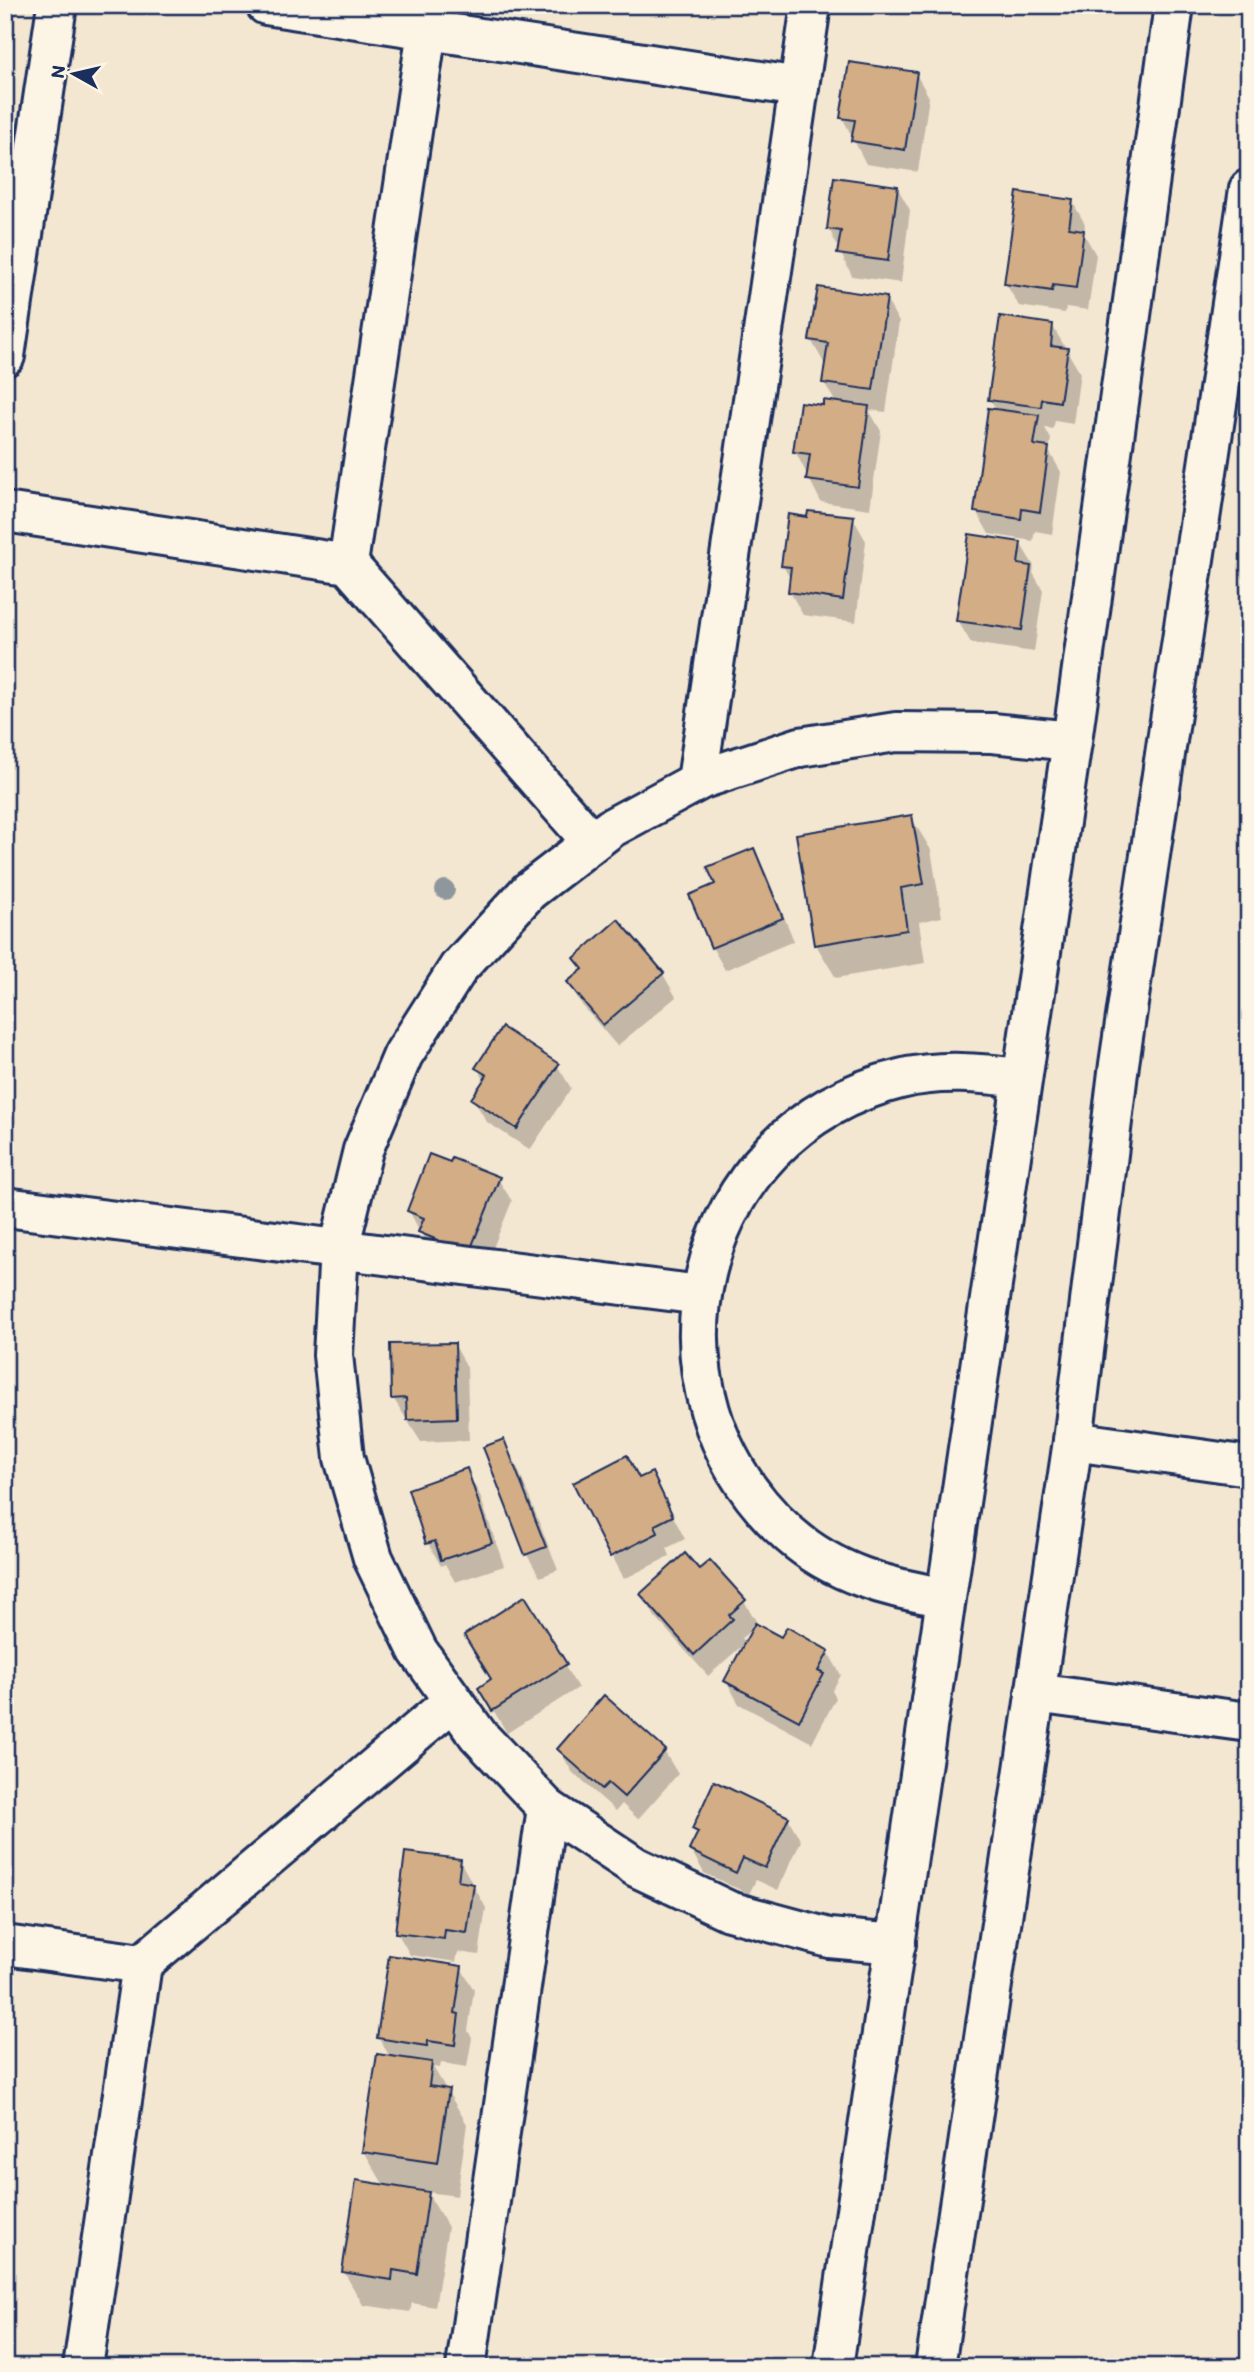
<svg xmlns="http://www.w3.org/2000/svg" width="1254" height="2372" font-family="Itim,sans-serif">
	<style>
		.shadow { fill: #0003 }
		.building { fill: #d3ad85; stroke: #1b2f5e; stroke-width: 2 }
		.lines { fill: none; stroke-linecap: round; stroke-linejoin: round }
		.minor-casing { stroke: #1b2f5e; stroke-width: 44 }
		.minor { stroke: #fcf5e5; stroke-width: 38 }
		.tree { fill: #8d979c }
	</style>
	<rect width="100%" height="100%" fill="#f4e7d2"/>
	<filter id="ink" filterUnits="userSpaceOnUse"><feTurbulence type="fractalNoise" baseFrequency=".0143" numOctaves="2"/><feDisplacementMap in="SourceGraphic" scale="14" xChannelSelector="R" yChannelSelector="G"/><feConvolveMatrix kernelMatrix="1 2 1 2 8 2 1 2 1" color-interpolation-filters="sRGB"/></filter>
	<g filter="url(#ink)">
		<!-- shadow -->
		<g class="shadow">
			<path d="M916,74L929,97L918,172L866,164L842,117Z"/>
			<path d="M897,187L910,210L901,283L852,276L829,229Z"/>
			<path d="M1072,201L1085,224L1084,234L1096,255L1088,310L1066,307L1065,313L1019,306L1006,284Z"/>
			<path d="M886,299L899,322L886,412L869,410L881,431L870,509L821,502L795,451L824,407L836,403L824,382L827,363H824L811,340Z"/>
			<path d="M1052,325L1080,373L1073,424L1055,421L1053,429L1045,428L1051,439L1049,451L1061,472L1052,534L1035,531L1033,541L989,534L976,511L997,411L990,399Z"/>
			<path d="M853,518L866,541L856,622L803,615L790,592L791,580L783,566L808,519Z"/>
			<path d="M1020,543L1034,566L1033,573L1043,590L1034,652L971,643L958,621Z"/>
			<path d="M911,817L931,850L942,917L919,922L925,963L836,978L816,945L798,835Z"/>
			<path d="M753,850L766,873L794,941L725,970L712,947L717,885Z"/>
			<path d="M618,922L663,974L676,997L617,1046L582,1005L569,983L584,971L576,958Z"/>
			<path d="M557,1065L571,1088L530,1150L487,1122L473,1099L485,1081L477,1068Z"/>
			<path d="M498,1179L512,1201L482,1275L433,1255L409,1211Z"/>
			<path d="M454,1344L467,1367L469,1440L421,1442L393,1398Z"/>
			<path d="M503,1441L516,1464L558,1570L540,1577L527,1555L486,1448Z"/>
			<path d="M466,1471L479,1493L504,1566L455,1582L445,1564L441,1566L428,1543Z"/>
			<path d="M651,1474L685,1539L667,1548L670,1556L624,1579L575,1483L640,1480Z"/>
			<path d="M710,1562L744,1601L758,1624L756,1625L782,1640L828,1652L841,1675L832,1691L836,1698L812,1743L739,1704L726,1681L755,1626L742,1638L745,1643L708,1676L655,1617L642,1594L699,1572Z"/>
			<path d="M524,1598L578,1688L507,1733L480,1688L493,1680Z"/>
			<path d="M559,1749L664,1751L678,1774L638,1819L622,1804L616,1811L572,1772Z"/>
			<path d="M788,1818L801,1841L778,1890L756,1880L749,1894L704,1873L691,1850L698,1835L694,1829Z"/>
			<path d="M460,1861L486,1908L479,1955L458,1952L456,1962L410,1955L397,1932Z"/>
			<path d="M461,1968L474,1990L468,2031L472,2038L467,2067L441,2063L440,2068L433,2067L467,2124L457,2196L427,2192L448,2227L435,2307L412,2303L410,2312L363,2305L344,2272L384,2186L364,2151L390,2057L379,2038Z"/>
		</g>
		<!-- building -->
		<g class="building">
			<path d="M849,62L917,72L905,150L851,141L855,120L840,118Z"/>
			<path d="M834,177L898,186L888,261L837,254L841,231L827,229Z"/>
			<path d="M1017,192L1073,200L1069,228L1084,230L1076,288L1053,285L1052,291L1004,284Z"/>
			<path d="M818,287L887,297L873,390L822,383L828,343L809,340Z"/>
			<path d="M1000,316L1053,324L1051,346L1068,348L1060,402L1042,399L1041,407L988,400Z"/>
			<path d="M823,400L869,406L858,487L806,480L810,454L793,452L800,402L823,405Z"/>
			<path d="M988,408L1039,415L1034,445L1049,447L1040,512L1022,509L1021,519L974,512Z"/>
			<path d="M808,511L854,516L843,600L788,592L791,567L781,566L788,514L807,517Z"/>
			<path d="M969,534L1021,542L1018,564L1031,566L1022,630L956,621Z"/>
			<path d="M912,815L924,884L901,888L907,930L814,945L796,834Z"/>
			<path d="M754,848L783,918L711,948L689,895L715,884L707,867Z"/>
			<path d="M618,919L664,973L603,1025L567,982L583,969L574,958Z"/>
			<path d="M502,1027L559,1064L517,1129L471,1099L487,1075L475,1068Z"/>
			<path d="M429,1154L450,1162L452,1158L500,1177L469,1253L418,1232L424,1218L407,1211Z"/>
			<path d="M455,1343L457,1418L407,1420L406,1398L391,1399L390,1344Z"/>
			<path d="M504,1439L546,1547L525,1555L483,1447Z"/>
			<path d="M627,1455L639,1478L652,1472L673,1516L655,1525L658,1533L610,1557L573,1483Z"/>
			<path d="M467,1468L492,1543L441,1560L435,1541L426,1544L408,1489Z"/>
			<path d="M685,1553L699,1569L710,1560L746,1600L729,1615L733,1619L694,1655L640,1594Z"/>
			<path d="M525,1596L567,1664L492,1711L478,1688L491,1679L464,1635Z"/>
			<path d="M755,1623L781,1637L787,1627L829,1651L818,1671L824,1674L799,1721L724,1681Z"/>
			<path d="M604,1695L666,1750L624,1797L608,1783L602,1789L557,1749Z"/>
			<path d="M714,1781L789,1817L765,1868L743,1858L736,1873L689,1850L698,1832L692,1829Z"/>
			<path d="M405,1852L461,1859L458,1881L474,1884L467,1933L445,1930L444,1939L395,1933Z"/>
			<path d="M389,1955L462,1966L455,2013L459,2014L455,2045L428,2041L427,2046L377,2038Z"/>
			<path d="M377,2054L432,2062L429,2086L449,2089L438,2163L362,2152Z"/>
			<path d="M356,2180L429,2192L417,2274L393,2270L392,2280L342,2272Z"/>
		</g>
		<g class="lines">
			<defs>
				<g id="minor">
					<path d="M266,5L799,87"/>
					<path d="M5,356L57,5"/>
					<path d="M5,512L348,564L592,842"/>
					<path d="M348,564L427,30"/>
					<path d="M697,781L811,5"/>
					<path d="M5,1207L701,1295"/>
					<path d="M1073,1441L1249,1466"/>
					<path d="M945,1597C889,1589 833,1573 790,1535C630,1393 690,1130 900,1079C940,1069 981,1073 1021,1078"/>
					<path d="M1035,1693L1249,1722"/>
					<path d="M896,1944L829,1938L729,1911L636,1867L547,1808L478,1735L418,1651L373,1558L344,1458L333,1355L339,1249L363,1150L403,1055L459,967L529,891L611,828L702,779L800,747L896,732L992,733L1072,741"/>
					<path d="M5,1945L142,1964"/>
					<path d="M83,2367L142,1964L453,1701"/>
					<path d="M466,2367L547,1808"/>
					<path d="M833,2367L1072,741L1174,5"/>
					<path d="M935,2367L1073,1441L1119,1064L1249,189"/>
				</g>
			</defs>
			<!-- minor casing -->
			<use href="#minor" class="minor-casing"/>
			<!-- minor -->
			<use href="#minor" class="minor"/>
		</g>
		<!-- trees -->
		<circle class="tree" cx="445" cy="890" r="10"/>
	</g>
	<!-- margin -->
	<rect width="1254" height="2372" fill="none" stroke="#fcf5e5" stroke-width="28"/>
	<rect x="14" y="14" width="1226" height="2344" fill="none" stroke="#1b2f5e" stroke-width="2.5" filter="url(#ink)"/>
	<!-- north arrow -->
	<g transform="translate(74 74) rotate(278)" stroke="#fcf5e5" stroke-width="5" paint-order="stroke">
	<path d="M0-5L12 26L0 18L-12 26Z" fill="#1b2f5e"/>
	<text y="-10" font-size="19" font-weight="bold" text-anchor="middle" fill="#1b2f5e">N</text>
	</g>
</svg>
